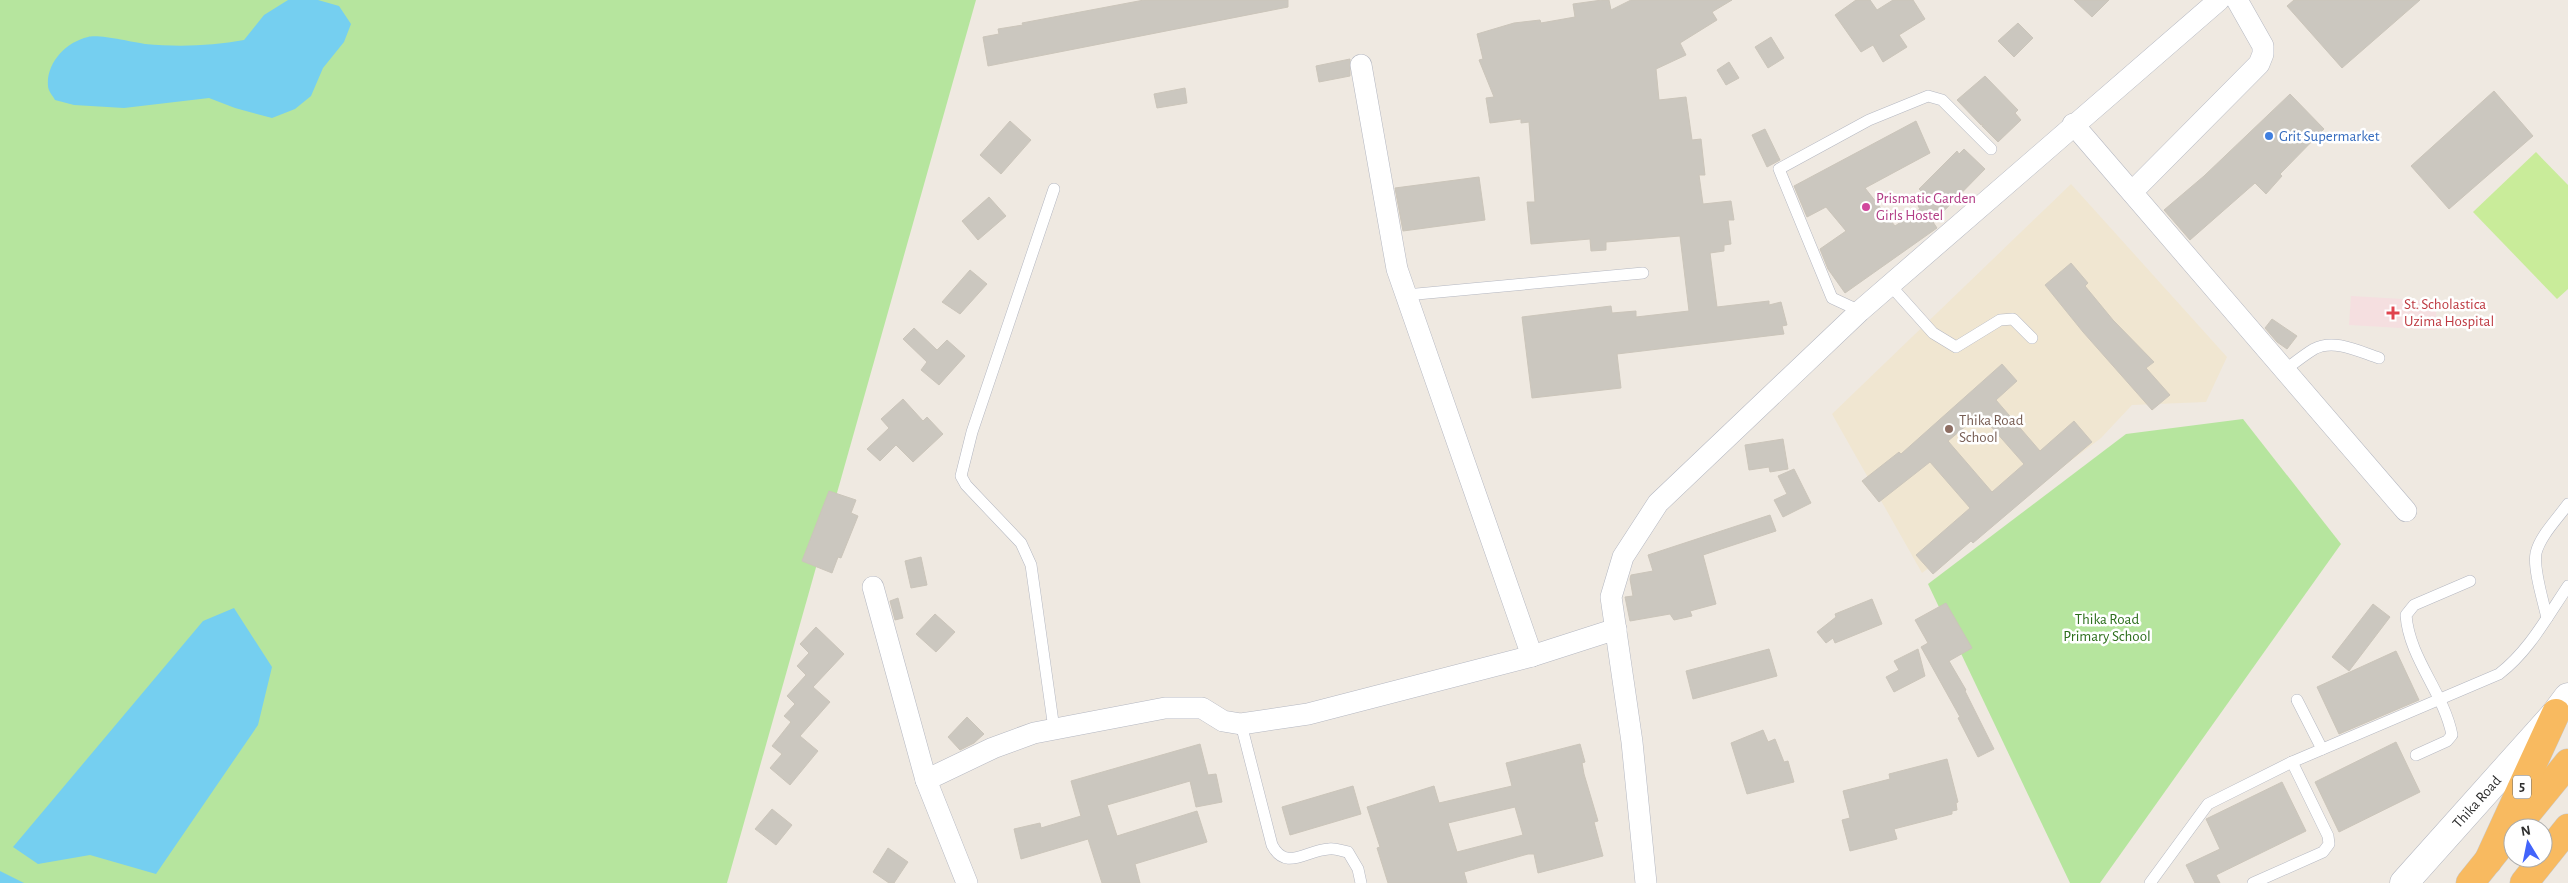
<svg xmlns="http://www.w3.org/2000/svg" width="2568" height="883" font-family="'Alegreya Sans',sans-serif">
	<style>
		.education { fill: #f0e6d1 }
		.medical { fill: #f5dfe0 }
		.green { fill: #b6e59e }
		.pitch { fill: #c9ec9a }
		.water { fill: #75cff0 }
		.building { fill: #cbc7bf; stroke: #cbc5ba; fill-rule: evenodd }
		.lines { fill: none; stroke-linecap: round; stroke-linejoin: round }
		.service-casing { stroke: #b4b7c1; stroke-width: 12 }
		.minor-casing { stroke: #b4b7c1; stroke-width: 22 }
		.secondary-casing { stroke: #b4b7c1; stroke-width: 29 }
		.trunk-casing { stroke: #c9c9c9; stroke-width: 29 }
		.service { stroke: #fff; stroke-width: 11 }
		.minor { stroke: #fff; stroke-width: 21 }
		.secondary { stroke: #fff; stroke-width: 28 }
		.trunk { stroke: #f8ba60; stroke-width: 28 }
		.shop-dot { fill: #3f7fe0; stroke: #fff; stroke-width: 2 }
		.hotel-dot { fill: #d1479c; stroke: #fff; stroke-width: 2 }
		.health-dot { fill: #e0444e; stroke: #fff; stroke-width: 2 }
		.education-dot { fill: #8d6e63; stroke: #fff; stroke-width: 2 }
		.labels { text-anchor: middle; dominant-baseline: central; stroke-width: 5; stroke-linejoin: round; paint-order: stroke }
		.shield { fill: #fff; stroke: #6d6d6d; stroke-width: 1 }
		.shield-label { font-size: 14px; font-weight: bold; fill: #2e2e2e }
		.shop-label { font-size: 15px; fill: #366cbe; stroke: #fff; text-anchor: start }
		.hotel-label { font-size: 15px; fill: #b23c85; stroke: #fff; text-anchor: start }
		.health-label { font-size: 15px; fill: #be3a42; stroke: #fff; text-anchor: start }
		.education-label { font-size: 15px; fill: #785e54; stroke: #fff; text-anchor: start }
		.park-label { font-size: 15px; fill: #2c6e1b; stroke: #fff }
		.street-label { font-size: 15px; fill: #2e2e2e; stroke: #fff }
	</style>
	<rect width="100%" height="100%" fill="#efe9e1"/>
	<!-- education -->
	<path class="education" d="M2071,184L2227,357L2206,402L2132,405L2101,438L1922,573L1832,414Z"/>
	<!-- medical -->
	<path class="medical" d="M2351,296L2437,301L2435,330L2349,325Z"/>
	<!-- green -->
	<g class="green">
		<path d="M0,0H976L727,883H0Z"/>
		<path d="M2243,419L2341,544L2100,883H2070L1928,584L2126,434Z"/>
	</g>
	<!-- pitch -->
	<path class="pitch" d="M2536,152L2568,185V289L2557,299L2473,212Z"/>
	<!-- water -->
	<g class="water">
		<path d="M288,0H318L339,6L351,24L344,42L323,68L311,96L295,109L272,118L235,108L209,98L124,108L74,105L55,100C53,96 48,91 48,86C46,63 66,42 88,37C99,34 131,42 145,44C178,47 212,46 244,40L264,15Z"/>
		<path d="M234,608L272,667L258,725L156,874L90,855L38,864L13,847L203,621Z"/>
		<path d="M0,871L24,883H0Z"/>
	</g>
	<!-- building -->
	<g class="building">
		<path d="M1144,0H1288V7L988,66L983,37L999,34L998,29L1023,25L1022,23Z"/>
		<path d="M1602,0H1609L1611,10L1631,0H1732L1712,12L1717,20L1680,43L1686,55L1656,69L1659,100L1686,97L1692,140L1701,139L1705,175H1699L1703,204L1731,201L1734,220H1728L1731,244L1724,245V251L1710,253L1717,307L1769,301V305L1781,302L1787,325L1782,326L1784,334L1617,354L1621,388L1532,398L1522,317L1611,306L1612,313L1636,311V317L1689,311L1680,236L1606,242V250L1591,251L1590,239L1531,244L1527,202H1535L1529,122L1521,123V119L1490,123L1486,98L1494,97L1479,60L1483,59L1477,34L1514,23L1540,20L1541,23L1575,17L1573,4Z"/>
		<path d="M1856,0H1870L1877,10L1893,0H1913L1925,19L1899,35L1907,47L1883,62L1873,45L1861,52L1835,15Z"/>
		<path d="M2074,0H2109L2092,17Z"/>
		<path d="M2294,0H2420L2342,68L2287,6Z"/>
		<path d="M2018,23L2033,38L2014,57L1998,41Z"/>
		<path d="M1771,37L1784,58L1768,68L1755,47Z"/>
		<path d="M1350,59V76L1319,82L1316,66Z"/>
		<path d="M1729,62L1739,78L1726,85L1717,70Z"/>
		<path d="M1985,76L2018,110L2015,113L2021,120L1998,142L1982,126L1983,124L1981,125L1957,100Z"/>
		<path d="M1185,88L1187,103L1157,108L1154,94Z"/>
		<path d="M2494,91L2533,136L2449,209L2411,166Z"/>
		<path d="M2290,94L2324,129L2280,174L2282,176L2266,194L2255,183L2190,240L2164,210L2204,176Z"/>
		<path d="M1010,121L1031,140L1001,174L980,155Z"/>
		<path d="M1916,121L1930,153L1865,188L1895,226L1920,209L1918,206L1928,198L1919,189L1957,151L1959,154L1964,149L1985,169L1933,222L1937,228L1845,293L1828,269L1820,249L1846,231L1826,207L1807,217L1794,186Z"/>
		<path d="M1765,129L1780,160L1767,167L1752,135Z"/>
		<path d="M1479,177L1485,220L1403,231L1395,188Z"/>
		<path d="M989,197L1006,216L978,240L962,221Z"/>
		<path d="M2071,263L2088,283L2085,286L2113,320L2154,362L2146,368L2170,395L2152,410L2083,332L2045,285Z"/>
		<path d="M970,270L987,284L960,314L942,302Z"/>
		<path d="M2272,319L2297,336L2287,349L2277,342L2265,328Z"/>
		<path d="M914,328L937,350L947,340L965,356L939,385L921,370L927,362L903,339Z"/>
		<path d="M2002,364L2017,381L1996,400L2040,451L2074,421L2092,442L1973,543L1971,541L1933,574L1916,555L1970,508L1930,462L1879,502L1862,481L1899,452L1901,454ZM1980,414L2024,464L1992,492L1948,441Z"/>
		<path d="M903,399L923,421L927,417L943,434L913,462L896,445L880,461L867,449L889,428L881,419Z"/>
		<path d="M1783,439L1788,469L1770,472L1769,467L1749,470L1745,445Z"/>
		<path d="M1794,469L1811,503L1783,517L1774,500L1787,494L1778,476Z"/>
		<path d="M829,491L856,500L851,513L858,516L841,558L838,557L832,573L802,561Z"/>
		<path d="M1770,515L1776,531L1703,555L1716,604L1690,611L1692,616L1674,620L1670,614L1630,621L1625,597L1633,596L1630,579L1631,575L1653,571L1648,555Z"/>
		<path d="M921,557L927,585L911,588L905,561Z"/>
		<path d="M898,598L903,618L895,620L890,601Z"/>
		<path d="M1872,599L1882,624L1835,643L1833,638L1826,643L1817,632L1836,617L1835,614Z"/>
		<path d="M1946,603L1972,648L1949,661L1966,690L1965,691L1994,749L1978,757L1958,718L1960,717L1921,647L1928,643L1915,620Z"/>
		<path d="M2373,604L2390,617L2349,671L2332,657Z"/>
		<path d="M935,614L955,632L936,652L916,634Z"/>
		<path d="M816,627L844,654L813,687L830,702L800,736L818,751L790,785L770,768L782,754L772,746L791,722L784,716L795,704L787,696L806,675L797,666L809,653L800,644Z"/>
		<path d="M1769,649L1777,676L1693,699L1686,671Z"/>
		<path d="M1918,649L1925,676L1894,692L1886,677L1899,670L1894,661Z"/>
		<path d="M2396,651L2419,700L2339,734L2317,687Z"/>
		<path d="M967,717L984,734L974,743L960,750L948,737Z"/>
		<path d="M1763,730L1768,742L1775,739L1784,762L1788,761L1794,782L1747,794L1731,743Z"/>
		<path d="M2396,742L2420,792L2339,832L2315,782Z"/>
		<path d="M1200,744L1208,775L1216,774L1222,802L1196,807L1190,781L1107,805L1117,836L1197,811L1207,842L1135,864L1140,883H1102L1088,839L1021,859L1014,829L1040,823L1041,828L1081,816L1071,781Z"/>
		<path d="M1580,744L1585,762L1582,763L1584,774L1598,821L1594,822L1603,856L1538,873L1534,854H1528L1464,872L1467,883H1388L1377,848L1380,847L1367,807L1434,786L1439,803L1512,786L1506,763ZM1515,807L1523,835L1457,852L1448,823Z"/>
		<path d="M1947,759L1958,802L1956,803L1957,810L1952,811V814L1894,829L1897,839L1850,851L1842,820L1850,818L1843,791L1890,779L1889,774Z"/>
		<path d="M2282,782L2306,831L2216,875L2220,883H2195L2186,865L2220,849L2206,819Z"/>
		<path d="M1353,786L1361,814L1290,835L1282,807Z"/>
		<path d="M772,809L792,825L776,845L755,829Z"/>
		<path d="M888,848L908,862L894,883H889L873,872Z"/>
	</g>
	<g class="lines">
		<defs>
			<g id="service">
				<path d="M1890,285L1933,333L1956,347L2000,320L2013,319L2032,338"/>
				<path d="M1406,295L1643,273"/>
				<path d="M1860,311L1832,298L1779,169L1869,120L1928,96L1942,100L1991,149"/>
				<path d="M2285,370C2294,363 2304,355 2314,349C2334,338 2360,352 2379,358"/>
				<path d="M2547,618C2543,600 2533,569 2536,553C2540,536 2558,518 2568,504"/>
				<path d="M2297,700L2322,749"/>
				<path d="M1241,724L1272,845C1286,872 1306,850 1329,849C1335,848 1342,851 1348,852L1358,869L1361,883"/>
				<path d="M1054,729L1031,565L1021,543L966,485L961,476L972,432L1054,189"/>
				<path d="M2416,755L2447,741L2452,735C2444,693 2409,658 2406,615L2414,605L2470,581"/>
				<path d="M2150,883L2208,804L2292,762L2499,674C2529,651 2547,617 2568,586"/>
				<path d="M2253,883L2323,852L2329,844L2328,836L2292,762"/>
			</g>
			<g id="minor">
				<path d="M1361,65L1397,269L1532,656"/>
				<path d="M2073,124L2406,511"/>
				<path d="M2132,192L2259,64L2263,54V46L2237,0"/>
				<path d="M873,587L926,780L967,883"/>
				<path d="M926,780L993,748L1034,733L1165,708H1202L1223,721L1241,724L1308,714L1532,656L1616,629"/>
				<path d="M1646,883L1632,742L1611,597L1623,557L1658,503L1860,311L2219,0"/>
			</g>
			<g id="secondary">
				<path id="s1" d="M2404,883L2556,713L2568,697"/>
			</g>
			<g id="trunk">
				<path d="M2515,828L2568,763"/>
				<path d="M2488,861L2556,713"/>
				<path d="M2470,883L2499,847"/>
				<path d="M2524,883L2568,828"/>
			</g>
		</defs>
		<!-- service casing -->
		<use href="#service" class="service-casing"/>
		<!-- minor casing -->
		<use href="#minor" class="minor-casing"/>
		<!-- secondary casing -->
		<use href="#secondary" class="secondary-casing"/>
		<!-- trunk casing -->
		<use href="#trunk" class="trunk-casing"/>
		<!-- service -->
		<use href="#service" class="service"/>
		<!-- minor -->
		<use href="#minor" class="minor"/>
		<!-- secondary -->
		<use href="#secondary" class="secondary"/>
		<!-- trunk -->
		<use href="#trunk" class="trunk"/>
	</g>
	<!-- markers -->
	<circle class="shop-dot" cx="2269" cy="136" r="5"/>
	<circle class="hotel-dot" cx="1866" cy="207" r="5"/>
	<path class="health-dot" d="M2390.5 305.5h5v5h5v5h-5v5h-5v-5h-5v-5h5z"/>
	<circle class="education-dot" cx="1949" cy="429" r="5"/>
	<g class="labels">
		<!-- shield labels -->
		<rect class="shield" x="2513" y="775.5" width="18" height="23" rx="4"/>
		<g class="shield-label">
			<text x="2522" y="787">5</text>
		</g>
		<!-- shop labels -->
		<g class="shop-label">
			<text x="2279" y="136">Grit Supermarket</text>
		</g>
		<!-- hotel labels -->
		<g class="hotel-label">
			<text x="1876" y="198">Prismatic Garden<tspan x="1876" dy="17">Girls Hostel</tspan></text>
		</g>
		<!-- health labels -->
		<g class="health-label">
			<text x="2404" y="304">St. Scholastica<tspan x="2404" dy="17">Uzima Hospital</tspan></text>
		</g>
		<!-- education labels -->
		<g class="education-label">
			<text x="1959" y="420">Thika Road<tspan x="1959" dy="17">School</tspan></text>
		</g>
		<!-- park labels -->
		<g class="park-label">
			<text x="2107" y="619">Thika Road<tspan x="2107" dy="17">Primary School</tspan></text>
		</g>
		<!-- street labels -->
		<g class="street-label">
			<text stroke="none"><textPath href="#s1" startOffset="109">Thika Road</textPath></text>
		</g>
	</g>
	<!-- north arrow -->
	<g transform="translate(2528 843) rotate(350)"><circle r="24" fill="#ffffff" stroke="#ababab"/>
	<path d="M0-4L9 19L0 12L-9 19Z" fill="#4264fb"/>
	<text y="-8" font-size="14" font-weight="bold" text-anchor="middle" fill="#2e2e2e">N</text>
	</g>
</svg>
